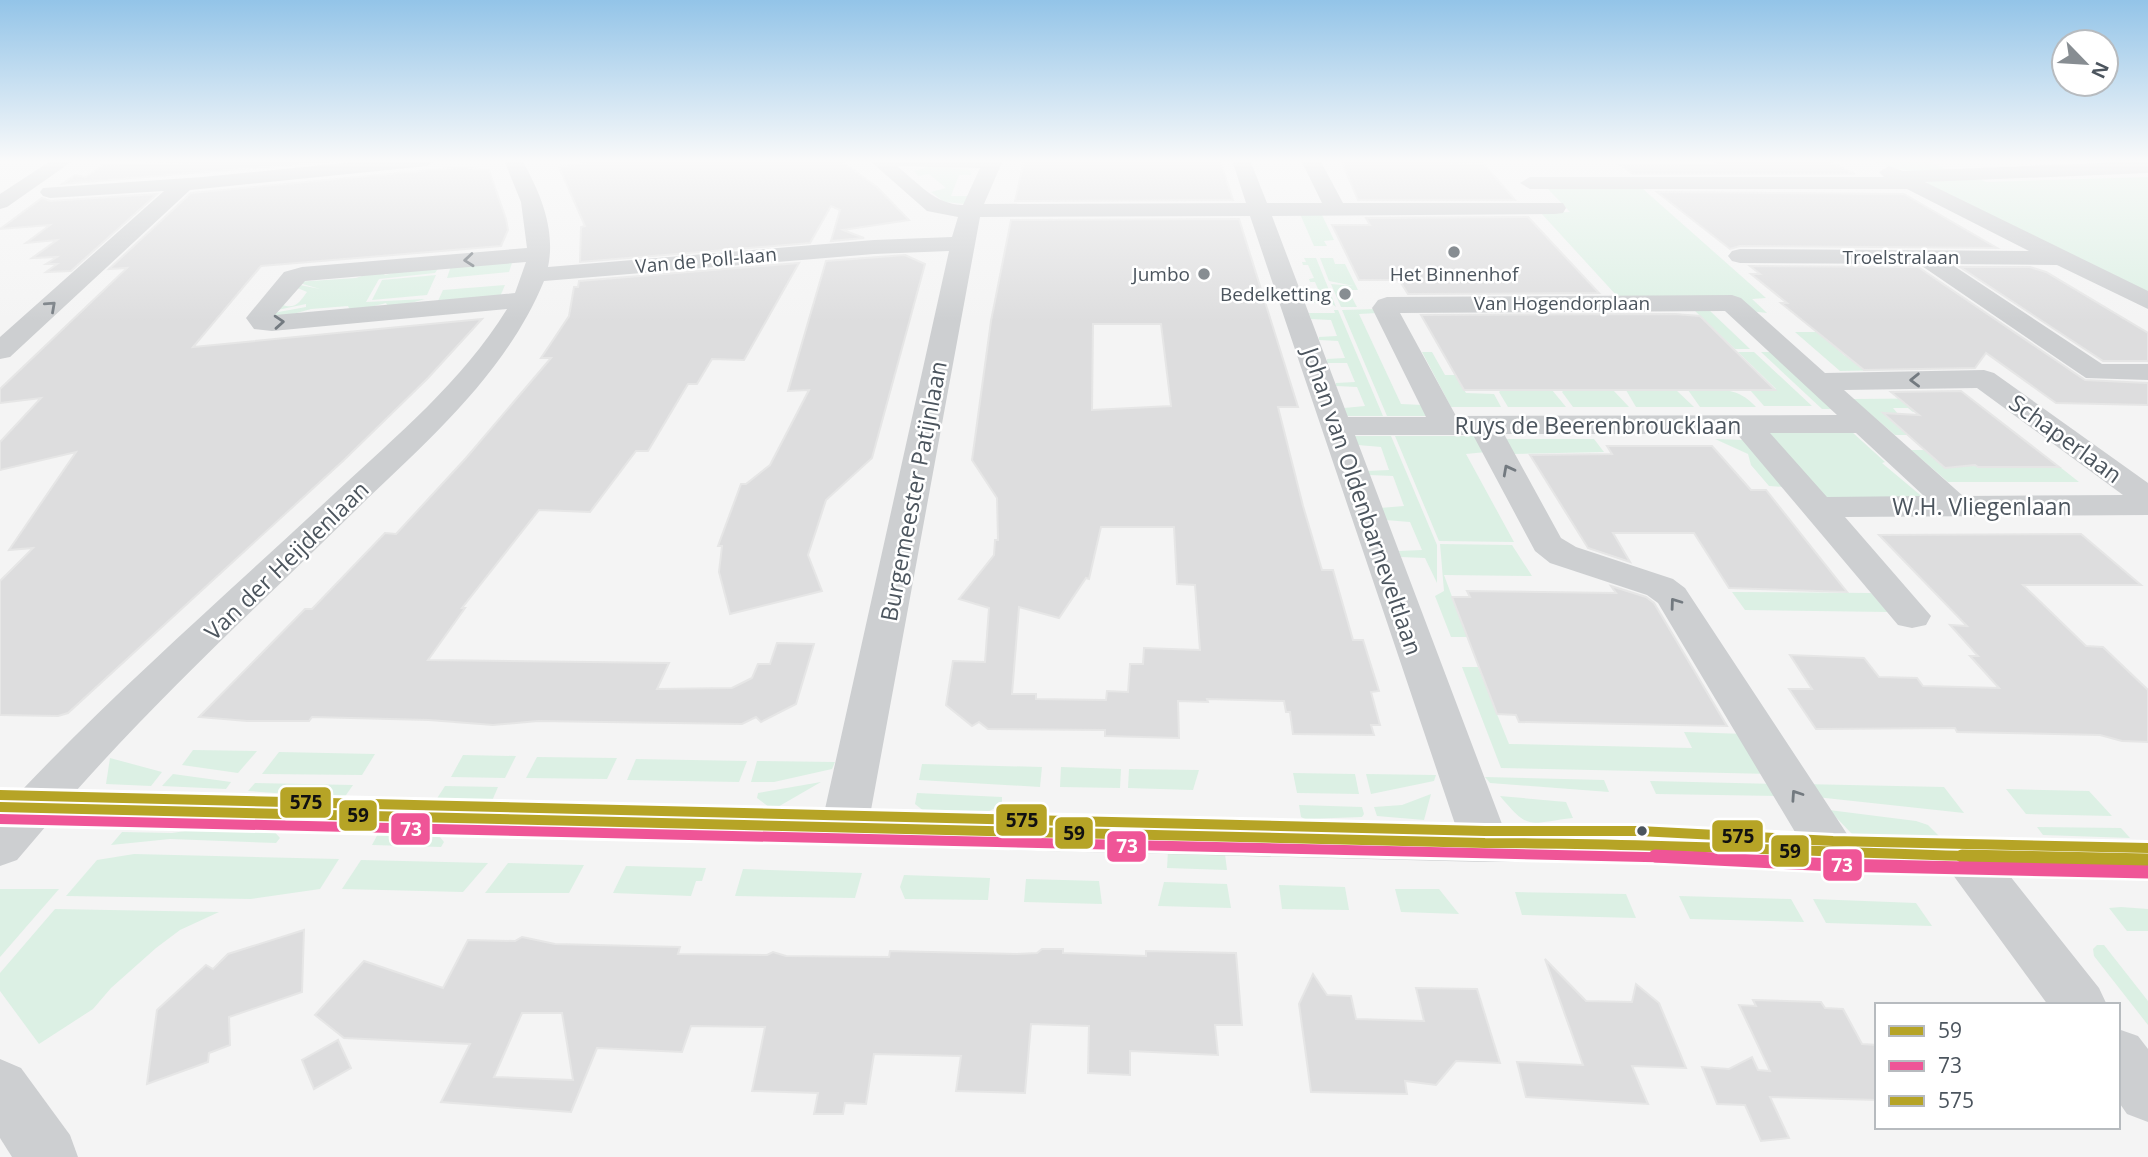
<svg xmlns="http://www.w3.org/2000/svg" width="2148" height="1157" font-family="'Open Sans',sans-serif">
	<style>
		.green { fill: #dcf0e4 }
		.building { fill: #ddddde; stroke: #e6e6e6; stroke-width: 2; fill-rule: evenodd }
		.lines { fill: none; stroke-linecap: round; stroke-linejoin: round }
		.minor { fill: #cdcfd1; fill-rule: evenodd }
		.bus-1-far1-casing { stroke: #fff; stroke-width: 16 }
		.bus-1-casing { stroke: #fff; stroke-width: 18 }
		.bus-2-far1-casing { stroke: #fff; stroke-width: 16 }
		.bus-2-casing { stroke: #fff; stroke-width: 18 }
		.bus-3-casing { stroke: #fff; stroke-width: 16 }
		.bus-1-far1 { stroke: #b6a426; stroke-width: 10 }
		.bus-1 { stroke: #b6a426; stroke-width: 13 }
		.bus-2-far1 { stroke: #ef5597; stroke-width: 10 }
		.bus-2 { stroke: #ef5597; stroke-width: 13 }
		.bus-3 { stroke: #b6a426; stroke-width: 10 }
		.oneway { stroke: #737a80 }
		.poi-dot { fill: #878d92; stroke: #fff; stroke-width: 2.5 }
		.bus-dot { fill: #4c555e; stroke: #fff; stroke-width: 2.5 }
		.labels { text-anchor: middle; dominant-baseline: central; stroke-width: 5; stroke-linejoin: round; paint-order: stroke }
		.far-street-label { font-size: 19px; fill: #4c555e; stroke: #fff }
		.far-poi-label { font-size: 19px; fill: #4c555e; stroke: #fff; text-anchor: end }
		.street-label { font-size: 23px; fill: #4c555e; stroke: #fff }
		.line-badge { stroke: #fff; stroke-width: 2.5 }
		.badge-label { font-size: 19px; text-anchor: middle; font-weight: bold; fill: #fff }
		.pale-badge-label { font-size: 19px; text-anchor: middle; font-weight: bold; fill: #111 }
	</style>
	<rect width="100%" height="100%" fill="#f4f4f4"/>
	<!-- green -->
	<g class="green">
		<path d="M1871,160H1926L1948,170C1920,173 1897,172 1871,160Z"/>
		<path d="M932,166L970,170L971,175H959L951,196H969L965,204L944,202L931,192L946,188L929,174L918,176L914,171Z"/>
		<path d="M2148,177V294L1926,183C1944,177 1970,174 1987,182Z"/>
		<path d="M1548,189H1643L1766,298L1752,299L1767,313L1617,296L1541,213L1570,212Z"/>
		<path d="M1321,213L1334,240L1324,241L1327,246H1314L1300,214Z"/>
		<path d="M1304,258H1316L1336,307L1331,303H1305L1303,297L1321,296L1315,282H1310L1309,279L1314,278L1308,265H1303L1302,262H1306Z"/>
		<path d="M1320,258H1333L1335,264H1345L1358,290H1348L1357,307H1341L1331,284L1354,286L1329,281Z"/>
		<path d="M513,260L509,272L447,278L451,266Z"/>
		<path d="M421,266V271L439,267L435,273L379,279L366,302L425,299L390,309L386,303L351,312L348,306L311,309L275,319L273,313L306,307V304L277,310L282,305C296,309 299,303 307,292L293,286L295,284L320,289L296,282L356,278L380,270L385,275Z"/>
		<path d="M436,275L427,295L372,300L382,280Z"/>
		<path d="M505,285L499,299L438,301L443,290Z"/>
		<path d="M1375,309L1377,313L1359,314L1401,404L1423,405L1429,416H1387L1342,310Z"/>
		<path d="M1693,309H1708L1750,349H1735Z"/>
		<path d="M1334,310H1338L1383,416H1347L1344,408L1365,406L1357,387L1336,386V383L1355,382L1347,363H1327V359L1345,358L1338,341L1319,340V337L1337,336L1331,320L1311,319L1309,313H1335Z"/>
		<path d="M1795,332H1818L1845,356L1882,363L1891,370L1840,371Z"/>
		<path d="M1422,352H1432L1445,375H1455L1466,393L1494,394L1501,407H1451Z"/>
		<path d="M1738,352H1754L1812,406H1764L1750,390L1776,389Z"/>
		<path d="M1761,352H1774L1835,409H1822Z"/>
		<path d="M1501,390H1552L1566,407H1508L1499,392Z"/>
		<path d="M1564,390H1613L1629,407H1573L1562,392Z"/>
		<path d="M1626,390H1676L1694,407H1636Z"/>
		<path d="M1688,390C1717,390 1736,385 1756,407H1700Z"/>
		<path d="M1970,398L1958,412H1913L1908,408H1893L1898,414L1883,413L1908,435H1895L1853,399Z"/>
		<path d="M1761,432H1852L1885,462L1882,463L1925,499L1820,500Z"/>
		<path d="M1354,436H1391L1437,545V583L1425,558L1401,557L1399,551L1422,550L1410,522L1385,520L1380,508L1404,506L1393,476L1369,475L1367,471L1389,470L1381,447L1358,445Z"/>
		<path d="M1395,436H1478L1486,452L1466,454L1514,542L1439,541Z"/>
		<path d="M1504,439H1594L1604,452L1513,454Z"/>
		<path d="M1715,439L1744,440L1784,487L1769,486L1751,465L1748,454Z"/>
		<path d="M1911,450H1925L1945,468L1975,465L1978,468L2026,467L2024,465L2060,467L2079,482H1948Z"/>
		<path d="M1440,544L1512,545L1532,576L1444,575L1467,637H1451L1435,596L1444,591Z"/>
		<path d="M1732,592L1871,593L1888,612L1745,610Z"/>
		<path d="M1462,667H1478L1509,744L1692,748L1684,732L1747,734L1772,774L1501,768Z"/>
		<path d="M193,750L257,751L238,773L182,765Z"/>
		<path d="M279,752L375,754L362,775L262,774Z"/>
		<path d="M463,755L516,756L505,778L451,777Z"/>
		<path d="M537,757L617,758L607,779L526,778Z"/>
		<path d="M110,758L162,772L151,786L106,784Z"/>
		<path d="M636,759L747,761L739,782L627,780Z"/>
		<path d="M757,761L835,762L832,769L774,782H751Z"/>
		<path d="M922,764L1042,767L1040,787L919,780Z"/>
		<path d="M1061,767L1121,769L1120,788L1060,787Z"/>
		<path d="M1129,769L1199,770L1193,790L1128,788Z"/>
		<path d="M1293,773L1355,774L1359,794L1297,793Z"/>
		<path d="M173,774L231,782L226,789L162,786Z"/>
		<path d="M1366,774L1436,775L1434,781L1371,794Z"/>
		<path d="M1485,777L1604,780L1609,792L1490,783Z"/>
		<path d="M1650,781L1778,784V796L1656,794Z"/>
		<path d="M821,782L776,808L769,807L757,798L758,793Z"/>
		<path d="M255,783L353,785L344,798L248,791Z"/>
		<path d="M1802,784L1944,787L1964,813L1816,797Z"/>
		<path d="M445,786L498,787L492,801L436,800Z"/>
		<path d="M2006,789L2089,791L2112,816L2026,814Z"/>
		<path d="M917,793L1002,797V804L984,814L925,812L915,804Z"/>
		<path d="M1431,794L1424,820L1377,816L1374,807L1402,805Z"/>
		<path d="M1500,796L1566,802L1573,818C1528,823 1530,832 1500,796Z"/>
		<path d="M1299,805L1362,807L1364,814L1362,817L1305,819L1301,817Z"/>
		<path d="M1829,810L1916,821L1928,825L1939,836L1853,835Z"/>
		<path d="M218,826L271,828L280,838L276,843L170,839L111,845L122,832L172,833Z"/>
		<path d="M2037,827L2121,828L2130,838L2043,835Z"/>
		<path d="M380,830L435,831L444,842L441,847L372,845Z"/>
		<path d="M1168,851L1225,854L1227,870L1167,868Z"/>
		<path d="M134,854L339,859L320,889L251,899L66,896L97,860Z"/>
		<path d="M361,860L488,863L463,892L342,889Z"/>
		<path d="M508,863L584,865L569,893H485Z"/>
		<path d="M626,866L706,868L702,881H696L691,896L613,893Z"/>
		<path d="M743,869L862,873L855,898L735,896Z"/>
		<path d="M904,875L990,878L988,900L905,899L900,887Z"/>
		<path d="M1026,879L1099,881L1102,904L1024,902Z"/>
		<path d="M1164,882L1227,884L1231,908L1158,906Z"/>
		<path d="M1279,885L1345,887L1349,910L1282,909Z"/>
		<path d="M0,889H59L0,957Z"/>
		<path d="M1395,889H1439L1459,914L1401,912Z"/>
		<path d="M1515,892L1626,894L1636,918L1522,915Z"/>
		<path d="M1679,896L1791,899L1804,922L1690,919Z"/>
		<path d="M1813,899L1916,903L1932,926L1826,923Z"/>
		<path d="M2121,907L2148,909V931H2127L2109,908Z"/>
		<path d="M55,909L219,912L180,930L156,948L111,988L93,1009L39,1044L0,991V973Z"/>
		<path d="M2097,945H2104L2148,1001V1025L2094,956L2093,949Z"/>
	</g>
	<!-- building -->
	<g class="building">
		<path d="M264,160H350L62,184L75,175L86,177L103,165Z"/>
		<path d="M600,160H840L877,187L909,220L843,230L864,238L831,241L840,210L831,206L810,243L580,262L581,227L585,226L559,167Z"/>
		<path d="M1024,160H1220L1233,200L1015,201Z"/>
		<path d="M1341,160L1483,163L1515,200H1358Z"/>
		<path d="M1710,160H1827L1855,174H1633L1620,165L1716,164Z"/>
		<path d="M461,167L489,170L506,219L508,230L501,246L261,266L193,347L482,319L428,378L344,460L68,713L58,716L0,715V581L33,548L9,550L76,452L0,470V442L41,398L0,403V389L127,268L109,269L191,193Z"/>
		<path d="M1657,192L1904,194L1997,248L1740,246L1730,249Z"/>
		<path d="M157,194L71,271L46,272L57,264H46L57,257L32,258L57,240L26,243L50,225L0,229L42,198L50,201Z"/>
		<path d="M1528,217L1599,293L1408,294L1399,280H1359L1332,225H1370L1366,218Z"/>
		<path d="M1239,219L1298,407H1278L1303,506L1322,570H1333L1353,640H1363L1379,691L1371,692L1380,725H1371L1374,735L1293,734L1290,712H1286L1284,701L1207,699L1208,702L1178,701L1179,738L1105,736V730L988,729L979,722L972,726L946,705L953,661L985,662L989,608L959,599L994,555L995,540H998L997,498L972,460L991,321L1011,220ZM1093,324H1161L1171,406L1092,410ZM1101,527H1174L1177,584L1195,585L1200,650L1144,648L1143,664H1130L1128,692L1107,691L1106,700L1036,699V694H1012L1019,607L1059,618L1086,578L1089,579Z"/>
		<path d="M905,255L925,264L872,458L826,500L808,555L822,591L730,614L719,572L722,546H718L741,484H746L770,465L809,390L788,391L826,261Z"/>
		<path d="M799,263L744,360L712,359L697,384H688L648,451H636L590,512L539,510L462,608H465L428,660L669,663L657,689L732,688L752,678L758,664H770L777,643L814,644L796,704L761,722L756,717L742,724L538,721L493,725L429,720L312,717L309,721H247L199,717L305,609H312L385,533L396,534L466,458L551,358H541L569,316L574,287H578L579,281Z"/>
		<path d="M1750,266L1918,267L2085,380L2148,383V405L2056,403L1986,353L1975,368L1864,370L1781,303H1787L1751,274H1760Z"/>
		<path d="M1960,267H2030L2046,272L2148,333V361H2103Z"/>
		<path d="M1675,314L1700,316L1775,390H1464L1421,315Z"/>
		<path d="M1961,391L2059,467H1978L1975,465L1945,468L1883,413L1919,415L1891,392Z"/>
		<path d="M1607,446H1712L1751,490H1766L1847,592L1729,588L1694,533H1613L1630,562L1588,548L1530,455L1612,454Z"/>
		<path d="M2081,534L2141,585H2023L2086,646L2103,647L2148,690V742L2122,741L2100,735L1957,732L1955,728L1816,729L1789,689H1812L1790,655L1864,658L1879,677L1917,678L1923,686L1999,688L1970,656H1978L1950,625L1967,626L1879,535Z"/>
		<path d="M1611,586L1646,597L1654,603L1727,726L1519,722L1516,715L1497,714L1452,597H1470L1467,591L1616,593Z"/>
		<path d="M304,930L302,992L229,1017L230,1045L209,1053L208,1062L147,1084L157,1010L206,965L213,969L228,954Z"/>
		<path d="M522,937L555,944L680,947L678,954L767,955L773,952L786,956L889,957L890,951L1017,954L1037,953L1042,949H1063V953L1146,956V951L1236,953L1242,1025H1215L1218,1055L1130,1051V1075L1088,1073L1089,1026L1031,1024L1025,1093L956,1091L961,1056L874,1054L866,1104L845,1103L843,1114H814L818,1093L752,1091L765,1027L691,1026L682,1052L597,1048L571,1112L441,1102L470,1044L344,1038L315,1015L364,961L443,988L468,940L515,941ZM522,1013H562L573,1080L494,1077Z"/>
		<path d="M1545,959L1586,1001L1632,1002L1636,984L1659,1003L1686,1068L1632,1066L1648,1104L1526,1097L1517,1062L1583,1065Z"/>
		<path d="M1313,974L1327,995L1351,996L1356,1019L1424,1021L1416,988L1477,989L1500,1063L1456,1061L1436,1085L1405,1081L1407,1094L1311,1092L1299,1004Z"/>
		<path d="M1753,1000L1821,1002L1825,1008L1843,1009L1862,1044L1877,1045V1100L1770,1097L1789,1138L1761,1141L1745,1105L1717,1104L1702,1067L1729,1069L1752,1057L1758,1070L1770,1071L1739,1005L1756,1006Z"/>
		<path d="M338,1040L351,1068L314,1089L302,1060Z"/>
	</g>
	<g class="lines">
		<!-- minor -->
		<g class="minor">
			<path d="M52,160H74L7,207L0,209V194Z"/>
			<path d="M373,160H437L427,166L190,190L10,357L0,359V337L164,191L50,198L43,196L40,192L43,188L203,177Z"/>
			<path d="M504,160H522C540,192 556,229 548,267L874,240L952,237L958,217L927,211L869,160H1003L984,204L1246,203L1232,160H1250L1267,203H1322L1301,160H1320L1343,203H1563L1566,208L1563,213L1555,214L1272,216L1348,417H1426L1372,308L1378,300L1387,297L1732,295L1741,298L1825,373L1984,370L1994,373L2148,483V515L1845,517L1931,616L1926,625L1912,628L1898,625L1737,434H1504L1561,538L1576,547L1673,579L1685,588L1847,834L2148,841V879L2010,876L2099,988L2107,1005H2048L1953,875L1638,862H1485L46,826L17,860L0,866V789L22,790C121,686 229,592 334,494C396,436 462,382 507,309L272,331L254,329L246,318L250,313L284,272L302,267L527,248L521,202ZM897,166L980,168L963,205C936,205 918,183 897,166ZM1250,216L1455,824L871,810L980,217ZM949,251L825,809L76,791C164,692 262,602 357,509C428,440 505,375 544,281L874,254ZM526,262L515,293L275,315L305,281ZM1725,311L1837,415L1456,416L1400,313ZM1977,388L2123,495L1963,496L1844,390ZM1770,433H1856L1924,496L1827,497ZM1355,435H1473L1535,551L1550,563L1647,595L1658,603L1795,832L1638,824H1502Z"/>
			<path d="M2148,161V173L1925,182L2148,291V309L2057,265L1951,264L2102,364H2148V380L2086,378L1919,264L1740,263L1732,261L1728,256L1732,251L1740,249L2029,251L1907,189H1530L1520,183L1530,177H1884L1879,172L1889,166L1903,171Z"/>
			<path d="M2118,1029L2138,1036L2148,1049V1122L2127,1114L2118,1101Z"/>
			<path d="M0,1059L21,1068L70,1135L78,1157H12L0,1138Z"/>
		</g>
		<defs>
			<path id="bus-1-far1" d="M0,807L1485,843C1670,843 1856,854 2041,858"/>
			<path id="bus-1" d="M1962,856L2148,860"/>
			<path id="bus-2-far1" d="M0,819L1689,858"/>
			<path id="bus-2" d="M1655,856L1833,865L2148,872"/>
			<path id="bus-3" d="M0,795L1485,831H1639L1833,841L2148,848"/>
		</defs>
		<!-- bus-1-far1 casing -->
		<use href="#bus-1-far1" class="bus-1-far1-casing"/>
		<!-- bus-1 casing -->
		<use href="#bus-1" class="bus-1-casing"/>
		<!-- bus-2-far1 casing -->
		<use href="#bus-2-far1" class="bus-2-far1-casing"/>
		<!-- bus-2 casing -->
		<use href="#bus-2" class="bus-2-casing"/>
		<!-- bus-3 casing -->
		<use href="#bus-3" class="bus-3-casing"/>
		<!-- bus-1-far1 -->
		<use href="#bus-1-far1" class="bus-1-far1"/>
		<!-- bus-1 -->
		<use href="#bus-1" class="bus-1"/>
		<!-- bus-2-far1 -->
		<use href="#bus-2-far1" class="bus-2-far1"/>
		<!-- bus-2 -->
		<use href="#bus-2" class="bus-2"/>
		<!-- bus-3 -->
		<use href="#bus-3" class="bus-3"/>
	</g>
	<!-- one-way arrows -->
	<defs><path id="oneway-chevron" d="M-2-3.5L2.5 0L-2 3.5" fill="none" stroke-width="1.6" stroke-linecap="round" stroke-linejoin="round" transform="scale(1.75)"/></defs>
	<g class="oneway">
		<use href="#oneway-chevron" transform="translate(469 260) rotate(175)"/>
		<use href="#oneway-chevron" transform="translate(51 306) rotate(-42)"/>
		<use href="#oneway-chevron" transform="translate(279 322) rotate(-4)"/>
		<use href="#oneway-chevron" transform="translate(1915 380) rotate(179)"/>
		<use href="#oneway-chevron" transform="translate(1508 470) rotate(-118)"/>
		<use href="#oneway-chevron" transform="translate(1675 603) rotate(-126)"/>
		<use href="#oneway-chevron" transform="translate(1796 795) rotate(-124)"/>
	</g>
	<!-- sky -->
	<linearGradient id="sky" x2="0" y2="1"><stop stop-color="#93c4e8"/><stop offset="0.5" stop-color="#fafafa"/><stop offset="1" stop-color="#fafafa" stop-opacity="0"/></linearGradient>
	<rect width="2148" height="322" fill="url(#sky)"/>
	<!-- markers -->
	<g class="poi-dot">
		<circle cx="1454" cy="252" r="7"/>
		<circle cx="1204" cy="274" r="7"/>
		<circle cx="1345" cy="294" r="7"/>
	</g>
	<circle class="bus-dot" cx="1642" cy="831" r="6"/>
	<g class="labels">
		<!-- far-street labels -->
		<g class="far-street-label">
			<text x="1901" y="257">Troelstralaan</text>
			<text transform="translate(706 260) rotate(-5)">Van de Poll-laan</text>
			<text x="1562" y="303">Van Hogendorplaan</text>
		</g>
		<!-- far-poi labels -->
		<g class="far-poi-label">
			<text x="1190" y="274">Jumbo</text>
			<text x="1454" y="274" text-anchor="middle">Het Binnenhof</text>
			<text x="1331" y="294">Bedelketting</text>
		</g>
		<!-- street labels -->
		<g class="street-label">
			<text x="1598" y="425">Ruys de Beerenbroucklaan</text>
			<text transform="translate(2066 438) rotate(36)">Schaperlaan</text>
			<text transform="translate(913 491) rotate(-79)">Burgemeester Patijnlaan</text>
			<text transform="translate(1363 501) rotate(71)">Johan van Oldenbarneveltlaan</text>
			<text x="1982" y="506">W.H. Vliegenlaan</text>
			<text transform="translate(286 560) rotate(-44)">Van der Heijdenlaan</text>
		</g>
	</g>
	<g class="line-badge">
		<rect x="279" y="786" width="53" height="33" rx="7" fill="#b6a426"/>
		<rect x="338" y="799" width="40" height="33" rx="7" fill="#b6a426"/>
		<rect x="995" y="803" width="53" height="34" rx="7" fill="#b6a426"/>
		<rect x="390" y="812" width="41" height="34" rx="7" fill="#ef5597"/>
		<rect x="1054" y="816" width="40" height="34" rx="7" fill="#b6a426"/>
		<rect x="1711" y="819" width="53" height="34" rx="7" fill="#b6a426"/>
		<rect x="1106" y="830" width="41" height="33" rx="7" fill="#ef5597"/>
		<rect x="1770" y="834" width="40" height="34" rx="7" fill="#b6a426"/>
		<rect x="1822" y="848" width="41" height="34" rx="7" fill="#ef5597"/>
	</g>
	<g class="badge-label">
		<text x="411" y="836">73</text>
		<text x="1127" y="853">73</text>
		<text x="1842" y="872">73</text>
	</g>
	<g class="pale-badge-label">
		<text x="306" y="809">575</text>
		<text x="358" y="822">59</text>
		<text x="1022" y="827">575</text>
		<text x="1074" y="840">59</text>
		<text x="1738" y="843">575</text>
		<text x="1790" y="858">59</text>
	</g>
	<!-- legend -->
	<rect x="1875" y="1003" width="245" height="126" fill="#ffffff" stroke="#b7bbbf" stroke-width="2"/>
	<rect x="1889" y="1026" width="35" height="10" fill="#b6a426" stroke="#b7bbbf" stroke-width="2"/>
	<text x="1938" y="1038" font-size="21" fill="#4c555e">59</text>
	<rect x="1889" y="1061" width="35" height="10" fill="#ef5597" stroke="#b7bbbf" stroke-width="2"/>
	<text x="1938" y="1073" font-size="21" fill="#4c555e">73</text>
	<rect x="1889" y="1096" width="35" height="10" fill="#b6a426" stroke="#b7bbbf" stroke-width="2"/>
	<text x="1938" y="1108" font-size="21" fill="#4c555e">575</text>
	<!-- north arrow -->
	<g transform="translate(2085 63) rotate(115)"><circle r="33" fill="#ffffff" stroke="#b7bbbf" stroke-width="2"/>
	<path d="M0-5L12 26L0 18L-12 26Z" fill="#878d92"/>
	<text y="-10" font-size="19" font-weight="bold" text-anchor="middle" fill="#4c555e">N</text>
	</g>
</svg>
